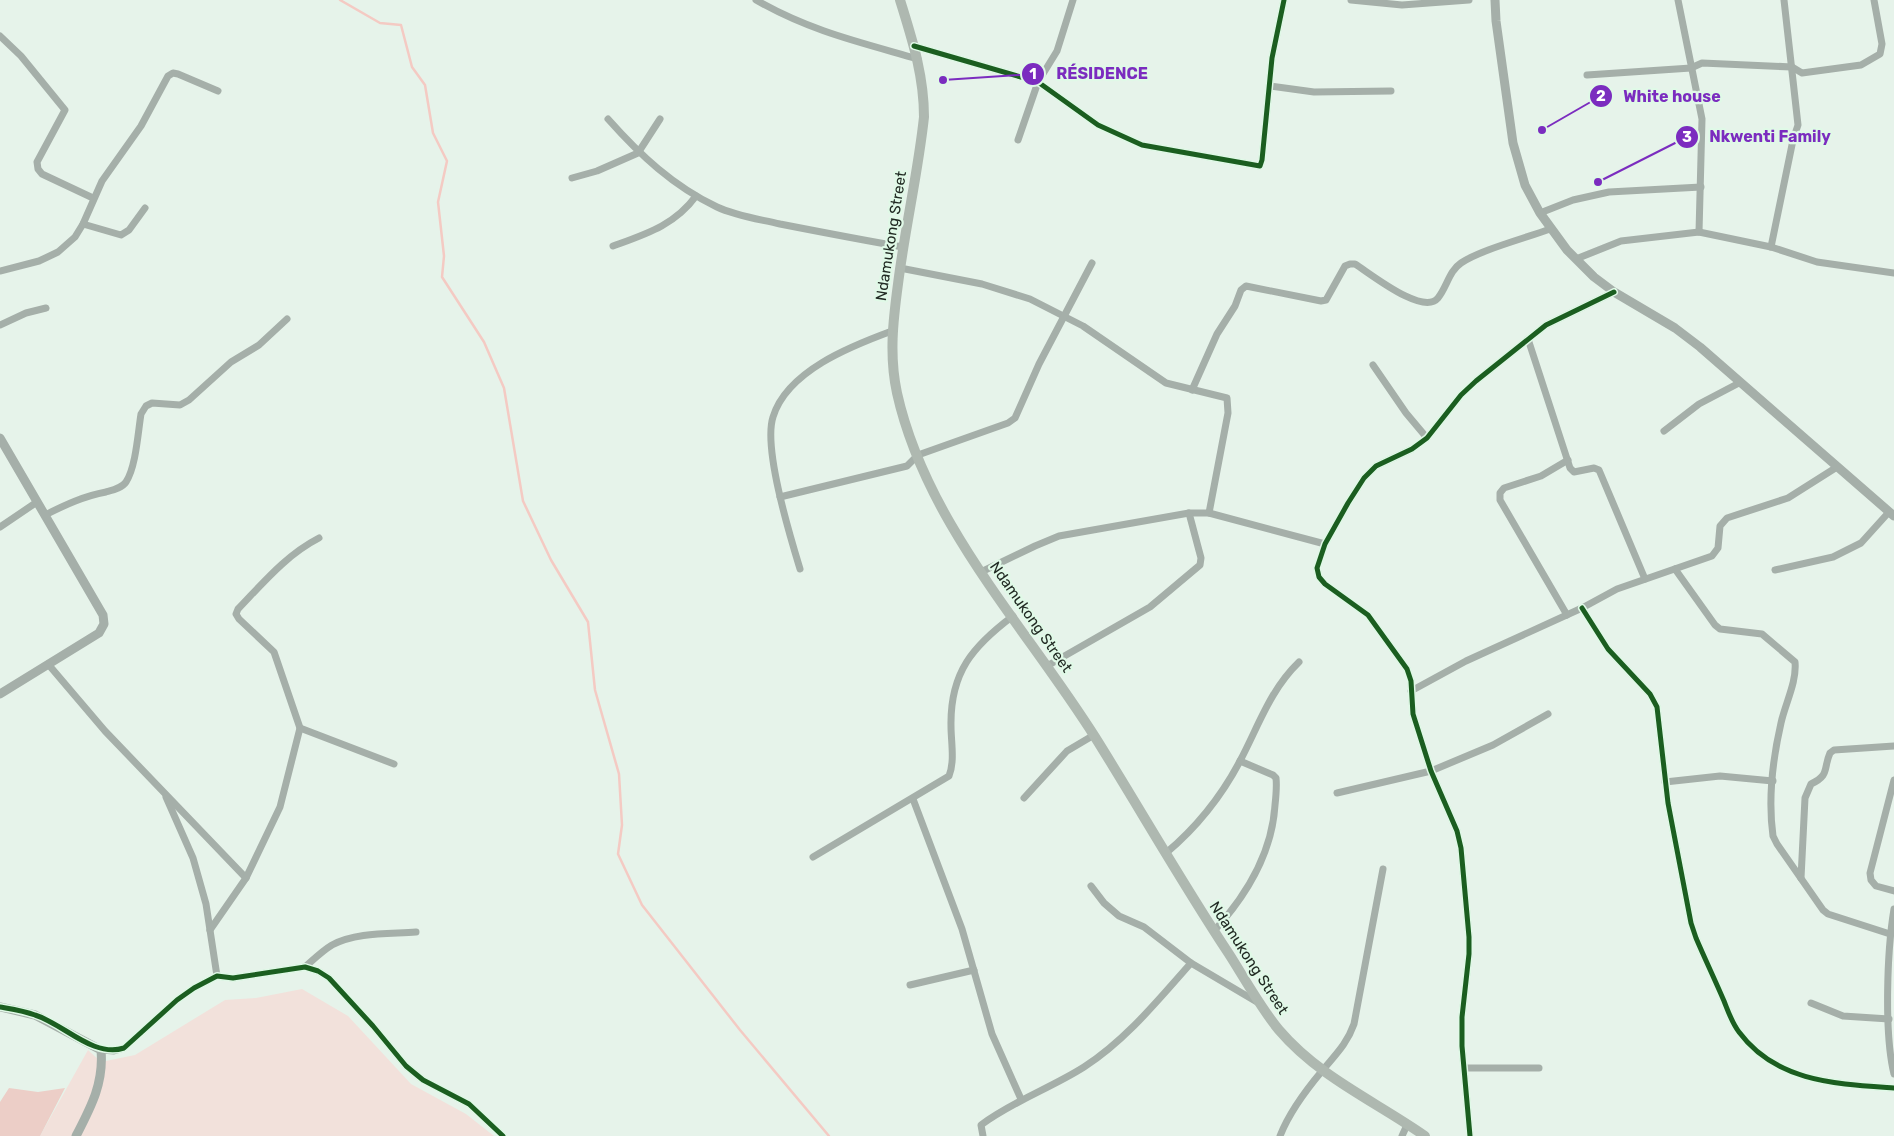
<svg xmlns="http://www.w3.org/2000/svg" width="1894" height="1136" font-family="Rubik,sans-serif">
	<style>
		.green { fill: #f2e1db }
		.forest { fill: #eccec7 }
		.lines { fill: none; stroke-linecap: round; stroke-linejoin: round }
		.stream { stroke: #f4cac3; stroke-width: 2.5 }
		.minor { stroke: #a5afa9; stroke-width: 7 }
		.tertiary { stroke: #a5afa9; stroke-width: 9 }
		.secondary { stroke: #aeb8b0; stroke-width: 10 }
		.cycleway-casing { stroke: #e0f9e7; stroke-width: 8 }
		.cycleway { stroke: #1b5e20; stroke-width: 5 }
		.labels { text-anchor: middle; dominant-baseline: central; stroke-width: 4.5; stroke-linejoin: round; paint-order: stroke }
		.street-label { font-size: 15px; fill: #212a23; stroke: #e0f9e7 }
		.leader { fill: none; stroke: #7b2cbf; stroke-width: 2 }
		.callout-dot { fill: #7b2cbf; stroke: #e0f9e7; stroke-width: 2 }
		.mark-label { font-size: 15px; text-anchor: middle; font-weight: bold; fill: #fff }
		.callout-label { font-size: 16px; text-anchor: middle; font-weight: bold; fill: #7b2cbf; stroke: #e0f9e7; stroke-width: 4.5; stroke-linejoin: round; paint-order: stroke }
	</style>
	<rect width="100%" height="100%" fill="#e6f3ea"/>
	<!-- green -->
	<path class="green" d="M302,989L348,1016L411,1084L466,1114L494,1136H40L88,1050L101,1062L135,1055L225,1000L256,998Z"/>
	<!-- forest -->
	<path class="forest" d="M9,1088L38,1092L65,1088L40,1136H0V1102Z"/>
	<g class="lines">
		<!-- stream -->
		<path class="stream" d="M340,0L380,23L401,25L412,67L425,85L433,133L447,161L438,202L444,256L442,277L484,342L504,388L523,501L551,560L588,622L595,690L619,774L622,825L618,854L642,905L740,1030L829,1136"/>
		<!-- minor -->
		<g class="minor">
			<path d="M756,0C810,31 859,42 918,59"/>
			<path d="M1351,0L1402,5L1469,0"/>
			<path d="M1678,0L1702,119L1699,232"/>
			<path d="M0,36L21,56L65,110L37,162L38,169L42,174L93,198"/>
			<path d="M914,46L1038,82L1098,125L1142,145L1260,166L1262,160L1272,58L1284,0"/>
			<path d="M1587,75L1691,68L1702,63L1792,67L1802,73L1861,65L1880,54L1882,44L1874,0"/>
			<path d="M1270,86L1314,92L1391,91"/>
			<path d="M608,119C640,155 673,186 717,207C736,216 759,219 780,224C821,232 862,240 903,247"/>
			<path d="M1018,140L1038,82L1057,51L1073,0"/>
			<path d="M572,178L597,171L638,153L660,119"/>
			<path d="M1540,213L1573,200L1609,192L1701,187"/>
			<path d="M83,224L121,235L129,230L145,208"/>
			<path d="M613,246C646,234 675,225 696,196"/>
			<path d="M1771,247L1793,140L1798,125L1784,0"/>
			<path d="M1576,259L1621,241L1699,232L1771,247L1817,262L1894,273"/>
			<path d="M900,268L982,284L1030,299L1083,326L1166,383L1227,398L1228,413L1209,513"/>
			<path d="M0,271L39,261L58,252L75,237L83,224L102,181L141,126L168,76L173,73L178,74L218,91"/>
			<path d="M0,325L26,313L46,308"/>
			<path d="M1528,339L1570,468L1574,472L1594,468L1599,470L1645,579"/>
			<path d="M1373,365L1406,413L1427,438"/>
			<path d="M1192,390L1217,334L1235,306L1241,290L1246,286L1321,301L1326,300L1345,266L1350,264H1355C1371,274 1423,316 1438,298C1447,287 1449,271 1461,263C1480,250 1526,238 1550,229"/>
			<path d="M1664,431L1699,404L1739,383"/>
			<path d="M780,497L907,466L918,455L1008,423L1015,418L1039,364L1092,263"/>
			<path d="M45,515C65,505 84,496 106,492C113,490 122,488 126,482C136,467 138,432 141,414L146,406L152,403L180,405L189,400L231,362L259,345L287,319"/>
			<path d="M0,527L37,502"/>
			<path d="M800,569C790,536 763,448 773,417C787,371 851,346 892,331"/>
			<path d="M1675,569L1715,625L1720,629L1762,634L1795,662C1797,682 1785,704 1781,723C1773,758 1768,800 1773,836L1777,844L1823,910L1828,914L1890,934"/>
			<path d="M1775,570L1833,557L1861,543L1889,512"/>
			<path d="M981,572L1035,546L1059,536L1189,513H1209L1325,544"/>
			<path d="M1582,608L1608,649L1650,694L1657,707L1668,803L1691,923L1696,938C1705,959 1715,980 1724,1001C1728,1011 1732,1023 1739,1032C1776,1082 1836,1084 1894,1088"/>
			<path d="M1567,615L1500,500V493L1504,488L1541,476L1568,460"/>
			<path d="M48,664L105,731L246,878"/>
			<path d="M1047,666L1150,607L1200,565L1201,558L1189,513"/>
			<path d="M1411,691L1466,661L1582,608L1617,589L1712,556L1718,548L1720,526L1727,518L1788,498L1837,467"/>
			<path d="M300,728L394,764"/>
			<path d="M1894,780L1870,873L1871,880L1876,886L1894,891"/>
			<path d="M1665,782L1720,776L1773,781"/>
			<path d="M1337,793L1431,771L1493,745L1548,714"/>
			<path d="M166,797L193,858L206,904L217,976"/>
			<path d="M1024,798L1067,751L1094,735"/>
			<path d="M913,799L962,929L992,1034L1021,1099"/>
			<path d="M1166,853C1197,827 1221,797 1240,761C1259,725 1270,690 1299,662"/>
			<path d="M813,857L949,776C955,761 951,742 951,726C950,672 973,646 1013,616"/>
			<path d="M1801,878L1805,798L1811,784C1830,775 1823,769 1830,753L1834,750L1894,746"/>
			<path d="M1091,886L1104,903L1119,916L1144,927L1191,963L1257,1002"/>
			<path d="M1894,909C1887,951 1884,1033 1894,1074"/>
			<path d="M210,930L246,878L280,807L300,728L274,652L239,619L236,614L238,609C263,583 286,555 319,538"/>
			<path d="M1214,931C1247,895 1272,854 1275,805C1276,796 1277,787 1276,778L1273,775L1240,761"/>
			<path d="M305,967C313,960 322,951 332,945C356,932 389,934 416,932"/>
			<path d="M910,985L974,970"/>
			<path d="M1811,1003L1843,1016L1889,1019"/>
			<path d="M101,1050L114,1051L124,1048L177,1000L194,988L217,976L233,978L305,967L318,971L329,978L373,1026L406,1066L423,1080L469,1104L503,1136"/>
			<path d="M1464,1068H1539"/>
			<path d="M983,1136L981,1125C1013,1101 1051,1088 1084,1067C1126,1040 1159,999 1191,963"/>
			<path d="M1280,1136C1289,1113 1306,1090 1322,1071C1335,1055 1347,1044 1354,1024L1383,869"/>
			<path d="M1402,1136L1407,1125"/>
			<path d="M1470,1136L1462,1046V1017L1469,954V937L1461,848L1457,831L1431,771L1413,714L1411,681L1407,669L1368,615L1325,584L1319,577L1317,568L1325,544L1348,503L1364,478L1376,466L1412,449L1427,438L1461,395L1476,381L1546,325L1614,292"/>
		</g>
		<!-- tertiary -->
		<g class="tertiary">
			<path d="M1495,0L1496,21L1513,143L1525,185L1540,213L1567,250L1594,277L1614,292L1675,328L1700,347L1894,516"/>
			<path d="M0,438L103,615L104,624L99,633L0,694"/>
			<path d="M0,1007L35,1015L101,1050C104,1083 91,1107 76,1136"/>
		</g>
		<!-- secondary -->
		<path class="secondary" d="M900,0C912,39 924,75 924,117C918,173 905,228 898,284C893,321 889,356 897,393C926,523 1025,626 1095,737C1140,809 1182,883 1229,954C1245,979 1260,1007 1279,1030C1319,1077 1375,1101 1425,1136"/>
		<defs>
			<g id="cycleway">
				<path d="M914,46L1038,82L1098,125L1142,145L1260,166L1262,160L1272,58L1284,0"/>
				<path d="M1582,608L1608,649L1650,694L1657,707L1668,803L1691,923L1696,938C1705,959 1715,980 1724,1001C1728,1011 1732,1023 1739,1032C1776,1082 1836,1084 1894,1088"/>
				<path d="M0,1007C11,1009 24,1011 35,1015C64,1024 93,1058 124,1048L177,1000L194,988L217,976L233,978L305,967L318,971L329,978L373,1026L406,1066L423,1080L469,1104L503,1136"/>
				<path d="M1470,1136L1462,1046V1017L1469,954V937L1461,848L1457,831L1431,771L1413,714L1411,681L1407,669L1368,615L1325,584L1319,577L1317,568L1325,544L1348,503L1364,478L1376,466L1412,449L1427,438L1461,395L1476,381L1546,325L1614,292"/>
			</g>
		</defs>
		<!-- cycleway casing -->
		<use href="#cycleway" class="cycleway-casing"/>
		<!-- cycleway -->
		<use href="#cycleway" class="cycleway"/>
	</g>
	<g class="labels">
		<!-- street labels -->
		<g class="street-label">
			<text transform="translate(891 236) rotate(-81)">Ndamukong Street</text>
			<text transform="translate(1031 617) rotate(55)">Ndamukong Street</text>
			<text transform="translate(1249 958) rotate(57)">Ndamukong Street</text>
		</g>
	</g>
	<!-- callouts -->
	<path class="leader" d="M943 80L1033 74M1542 130L1601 96M1598 182L1687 137"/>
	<g class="callout-dot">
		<circle cx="943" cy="80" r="5"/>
		<circle cx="1542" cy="130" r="5"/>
		<circle cx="1598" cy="182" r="5"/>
		<circle cx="1033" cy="74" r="12"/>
		<circle cx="1601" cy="96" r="12"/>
		<circle cx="1687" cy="137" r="12"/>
	</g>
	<g class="mark-label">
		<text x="1033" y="79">1</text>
		<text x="1601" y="101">2</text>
		<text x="1687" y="142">3</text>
	</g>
	<g class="callout-label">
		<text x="1102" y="79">RÉSIDENCE</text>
		<text x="1672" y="102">White house</text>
		<text x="1770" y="142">Nkwenti Family</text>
	</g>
</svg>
